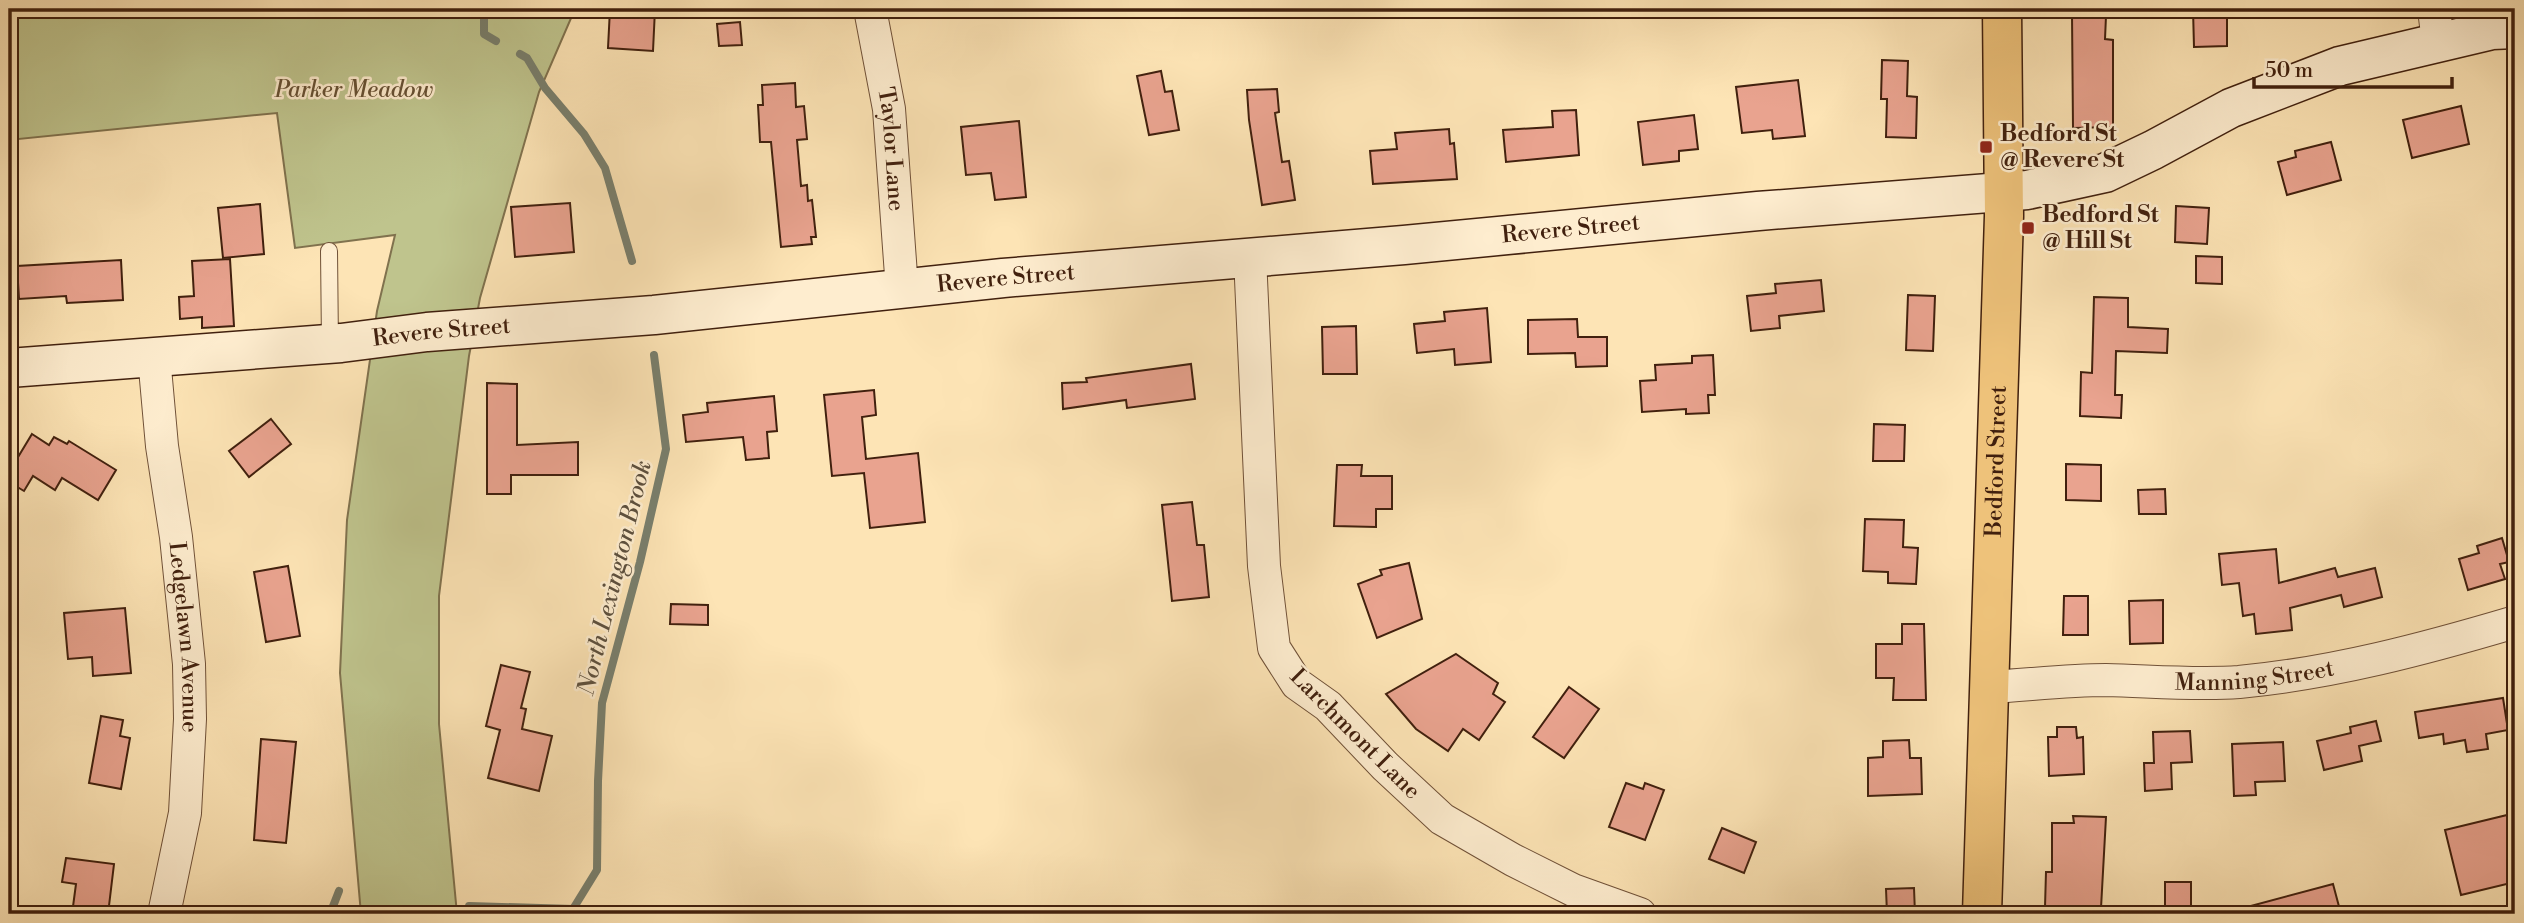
<svg xmlns="http://www.w3.org/2000/svg" width="2524" height="923" font-family="'Libre Bodoni',serif">
	<style>
		.green { fill: #bfc48d; stroke: #80724e; stroke-width: 2 }
		.lines { fill: none; stroke-linecap: round; stroke-linejoin: round }
		.stream { stroke: #797f6d; stroke-width: 8 }
		.building { fill: #e9a38f; stroke: #41200e; stroke-width: 2 }
		.lane-casing { stroke: #705138; stroke-width: 18 }
		.street-casing { stroke: #705138; stroke-width: 34 }
		.secondary-casing { stroke: #41200e; stroke-width: 41 }
		.primary-casing { stroke: #41200e; stroke-width: 41 }
		.lane { stroke: #feedcf; stroke-width: 16 }
		.street { stroke: #feedcf; stroke-width: 32 }
		.secondary { stroke: #feedcf; stroke-width: 38 }
		.primary { stroke: #eec27a; stroke-width: 38 }
		.poi-dot { fill: #8f2418; stroke: #feedcf; stroke-width: 2.5 }
		.labels { text-anchor: middle; dominant-baseline: central; stroke-width: 5; stroke-linejoin: round; paint-order: stroke }
		.park-label { font-size: 23px; font-style: italic; fill: #675134; stroke: #feedcf }
		.poi-label { font-size: 23px; font-weight: bold; fill: #41200e; stroke: #feedcf; text-anchor: start }
		.street-label { font-size: 23px; fill: #41200e; stroke: #feedcf }
		.water-label { font-size: 24px; font-style: italic; fill: #5d503e; stroke: #feedcf }
	</style>
	<rect width="100%" height="100%" fill="#fde4b5"/>
	<filter id="stains"><feTurbulence type="fractalNoise" baseFrequency=".00286" numOctaves="4"/><feColorMatrix values="0 0 0 0 .2 0 0 0 0 .09 0 0 0 0 .02 0 0 0 .5 -.17"/></filter>
	<radialGradient id="worn" r=".72"><stop offset=".6" stop-color="#630" stop-opacity="0"/><stop offset="1" stop-color="#630" stop-opacity=".3"/></radialGradient>
	<!-- green -->
	<path class="green" d="M9,9H575L539,92L480,298L469,356L439,596V724L457,914H361L340,673L347,520L377,311L395,235L295,248L277,113L9,140Z"/>
	<g class="lines">
		<!-- stream -->
		<g class="stream">
			<path d="M484,9V34L496,41"/>
			<path d="M520,54L527,58L545,88L584,134L605,168L632,261"/>
			<path d="M469,906L573,909L597,870L598,781L602,703L640,562L666,449L654,355"/>
			<path d="M330,914L339,891"/>
		</g>
	</g>
	<!-- building -->
	<g class="building">
		<path d="M610,9H655L653,51L608,48Z"/>
		<path d="M2193,9H2227V46L2194,47Z"/>
		<path d="M2072,15L2106,16L2105,39L2113,40V127L2073,128Z"/>
		<path d="M740,22L742,45L719,46L717,24Z"/>
		<path d="M1882,60L1908,61L1907,96L1917,97L1916,138L1886,137L1887,99H1881Z"/>
		<path d="M1161,71L1165,92L1172,91L1179,130L1149,135L1137,76Z"/>
		<path d="M1798,80L1805,136L1773,139L1772,130L1742,133L1736,87Z"/>
		<path d="M795,83L796,107L804,106L807,139L797,140L801,186L807,185L808,201L812,200L816,237H811L812,244L781,247L771,142H760L758,105H763L762,85Z"/>
		<path d="M1277,89L1279,112L1275,113L1282,162L1289,161L1295,200L1262,205L1249,120L1247,90Z"/>
		<path d="M2461,106L2469,144L2412,158L2403,120Z"/>
		<path d="M1576,110L1579,155L1506,162L1503,130L1553,127L1552,111Z"/>
		<path d="M1694,115L1698,149L1679,151V161L1643,165L1638,122Z"/>
		<path d="M1019,121L1026,197L995,200L991,173L966,175L961,127Z"/>
		<path d="M1449,129L1450,144L1454,143L1457,179L1373,184L1370,151L1397,149L1395,133Z"/>
		<path d="M2331,142L2341,180L2287,195L2278,162L2296,157L2295,151Z"/>
		<path d="M570,203L574,252L515,257L511,207Z"/>
		<path d="M260,204L264,254L223,258L218,208Z"/>
		<path d="M2176,206L2209,208L2207,244L2175,242Z"/>
		<path d="M2196,256L2222,257V284L2196,283Z"/>
		<path d="M230,259L234,326L202,328V317L180,319L179,297L194,296L192,261Z"/>
		<path d="M121,260L123,300L67,303L66,296L19,299L17,266Z"/>
		<path d="M1821,280L1824,311L1779,316L1780,328L1751,331L1747,296L1776,293L1775,284Z"/>
		<path d="M1908,295L1935,296L1933,351L1906,350Z"/>
		<path d="M2094,297L2128,298V327L2168,329L2167,353L2116,351L2115,395H2122L2121,418L2080,416L2081,372L2092,373Z"/>
		<path d="M1487,308L1491,362L1455,365L1454,349L1417,353L1414,324L1445,321L1444,312Z"/>
		<path d="M1577,319L1578,337H1607V366L1576,367L1575,353L1528,354V320Z"/>
		<path d="M1356,326L1357,374H1323L1322,327Z"/>
		<path d="M1713,355L1715,395H1708L1709,413L1686,414V409L1642,412L1640,381L1656,380L1655,365L1692,363V356Z"/>
		<path d="M1191,364L1195,399L1127,408L1126,400L1063,409L1062,383L1087,382L1086,378Z"/>
		<path d="M487,383L517,384V445L578,442V475H511V494H487Z"/>
		<path d="M874,390L876,415L862,417L866,459L918,453L925,522L870,528L864,473L832,476L824,395Z"/>
		<path d="M774,396L777,431L767,432L769,458L746,460L743,437L686,442L683,415L708,412L707,403Z"/>
		<path d="M271,419L291,444L249,477L229,451Z"/>
		<path d="M1874,424L1905,425L1904,461H1873Z"/>
		<path d="M32,434L49,445L54,437L67,444L69,441L116,470L98,500L62,478L55,490L33,476L24,491L9,482V472Z"/>
		<path d="M2066,464L2101,465V501L2066,500Z"/>
		<path d="M1337,465H1362L1361,476H1392V509H1376V527L1334,526Z"/>
		<path d="M2165,489L2166,514H2139L2138,490Z"/>
		<path d="M1192,502L1197,545H1204L1209,597L1172,601L1162,505Z"/>
		<path d="M1865,519L1904,520L1903,547L1918,548L1916,584L1888,583V572L1863,571Z"/>
		<path d="M2502,538L2509,562L2500,564L2505,579L2468,590L2459,559L2479,553L2477,546Z"/>
		<path d="M2276,549L2279,583L2335,568L2338,577L2375,568L2382,597L2344,607L2341,595L2290,608L2292,630L2256,634L2254,614L2243,616L2239,583L2222,585L2219,554Z"/>
		<path d="M1409,563L1422,619L1377,638L1358,584L1382,575L1380,570Z"/>
		<path d="M288,566L300,636L266,642L254,572Z"/>
		<path d="M2064,596H2088V635H2063Z"/>
		<path d="M2163,600V643L2130,644L2129,601Z"/>
		<path d="M671,604L708,605V625L670,624Z"/>
		<path d="M125,608L131,673L93,676L92,657L68,659L64,613Z"/>
		<path d="M1902,624H1924L1926,700H1893L1894,678H1876V644H1902Z"/>
		<path d="M1456,654L1498,683L1493,694L1505,702L1479,740L1463,729L1448,751L1416,729L1386,694Z"/>
		<path d="M501,665L530,672L521,708L526,709L522,729L552,736L539,791L488,778L500,730L486,726Z"/>
		<path d="M1569,687L1599,709L1564,758L1533,737Z"/>
		<path d="M2503,698L2508,730L2486,734L2488,749L2467,752L2465,740L2444,744L2443,734L2419,738L2415,712Z"/>
		<path d="M101,716L123,720L120,736L130,738L121,789L89,783Z"/>
		<path d="M2376,721L2381,741L2359,746L2362,761L2324,770L2317,741L2351,733L2350,727Z"/>
		<path d="M2057,727H2076L2077,738L2083,737L2084,774L2049,776L2048,737H2057Z"/>
		<path d="M2190,731L2192,762L2171,763L2172,789L2145,791L2144,763H2154L2153,732Z"/>
		<path d="M261,739L296,742L286,843L254,840Z"/>
		<path d="M1909,740L1910,758H1921L1922,794L1868,796V758L1883,757V741Z"/>
		<path d="M2283,742L2285,781L2255,782L2256,795L2234,796L2232,744Z"/>
		<path d="M1626,783L1643,789L1645,783L1664,790L1645,840L1609,827Z"/>
		<path d="M2507,815L2515,849V882L2461,895L2445,830Z"/>
		<path d="M2073,816L2106,817L2101,908L2045,907L2046,872H2052V823H2074Z"/>
		<path d="M1722,828L1756,842L1744,873L1709,859Z"/>
		<path d="M66,858L114,864L108,914H72L76,884L62,882Z"/>
		<rect x="2165" y="882" width="26" height="32"/>
		<path d="M2333,884L2341,914H2248L2247,907Z"/>
		<path d="M1914,888L1915,914H1887L1886,889Z"/>
	</g>
	<g class="lines">
		<defs>
			<path id="lane" d="M329,251L330,344"/>
			<g id="street">
				<path id="s1" d="M870,9L889,109L902,289"/>
				<path d="M2434,9L2438,42"/>
				<path d="M1250,257L1264,566L1274,648L1297,684L1328,706L1385,766L1442,819L1513,860L1573,890L1640,914"/>
				<path id="s2" d="M154,357L162,446L176,537L189,664L190,719L185,813L164,914"/>
				<path id="s3" d="M1989,687C2027,685 2067,680 2106,680C2150,681 2195,685 2239,682C2334,673 2424,649 2515,622"/>
			</g>
			<g id="secondary">
				<path id="s4" d="M9,368L341,343L427,332L654,315L1003,278L1404,245L1758,211L2027,190L2105,173L2153,150L2231,108L2340,66L2492,30L2515,29"/>
			</g>
			<g id="primary">
				<path id="s5" d="M1982,914L2004,216L2002,9"/>
			</g>
		</defs>
		<!-- lane casing -->
		<use href="#lane" class="lane-casing"/>
		<!-- street casing -->
		<use href="#street" class="street-casing"/>
		<!-- secondary casing -->
		<use href="#secondary" class="secondary-casing"/>
		<!-- primary casing -->
		<use href="#primary" class="primary-casing"/>
		<!-- lane -->
		<use href="#lane" class="lane"/>
		<!-- street -->
		<use href="#street" class="street"/>
		<!-- secondary -->
		<use href="#secondary" class="secondary"/>
		<!-- primary -->
		<use href="#primary" class="primary"/>
	</g>
	<!-- markers -->
	<g class="poi-dot">
		<rect x="1979" y="140" width="14" height="14" rx="3.5"/>
		<rect x="2021" y="221" width="14" height="14" rx="3.5"/>
	</g>
	<g class="labels">
		<!-- park labels -->
		<g class="park-label">
			<text x="354" y="90">Parker Meadow</text>
		</g>
		<!-- poi labels -->
		<g class="poi-label">
			<text x="2000" y="134">Bedford St<tspan x="2000" dy="26">@ Revere St</tspan></text>
			<text x="2042" y="215">Bedford St<tspan x="2042" dy="26">@ Hill St</tspan></text>
		</g>
		<!-- street labels -->
		<g class="street-label">
			<text stroke="none"><textPath href="#s1" startOffset="142">Taylor Lane</textPath></text>
			<text stroke="none"><textPath href="#s4" startOffset="1568">Revere Street</textPath></text>
			<text stroke="none"><textPath href="#s4" startOffset="1001">Revere Street</textPath></text>
			<text stroke="none"><textPath href="#s4" startOffset="434">Revere Street</textPath></text>
			<text stroke="none"><textPath href="#s5" startOffset="453">Bedford Street</textPath></text>
			<text stroke="none"><textPath href="#s2" startOffset="282">Ledgelawn Avenue</textPath></text>
			<text stroke="none"><textPath href="#s3" startOffset="266">Manning Street</textPath></text>
			<text transform="translate(1355 734) rotate(45)">Larchmont Lane</text>
		</g>
		<!-- water labels -->
		<g class="water-label">
			<text transform="translate(615 578) rotate(-76)">North Lexington Brook</text>
		</g>
	</g>
	<!-- margin -->
	<rect width="2524" height="923" fill="none" stroke="#fde4b5" stroke-width="35"/>
	<rect x="10" y="10" width="2503" height="902" fill="none" stroke="#41200e" stroke-width="3.5"/>
	<rect x="18" y="18" width="2489" height="888" fill="none" stroke="#41200e" stroke-width="2"/>
	<!-- scale -->
	<path d="M2254 77v10h198v-10" fill="none" stroke="#41200e" stroke-width="3.5"/>
	<text x="2265" y="77" font-size="21" fill="#41200e" stroke="#feedcf" stroke-width="5" paint-order="stroke">50 m</text>
	<rect width="100%" height="100%" filter="url(#stains)"/>
	<rect width="100%" height="100%" fill="url(#worn)"/>
</svg>
